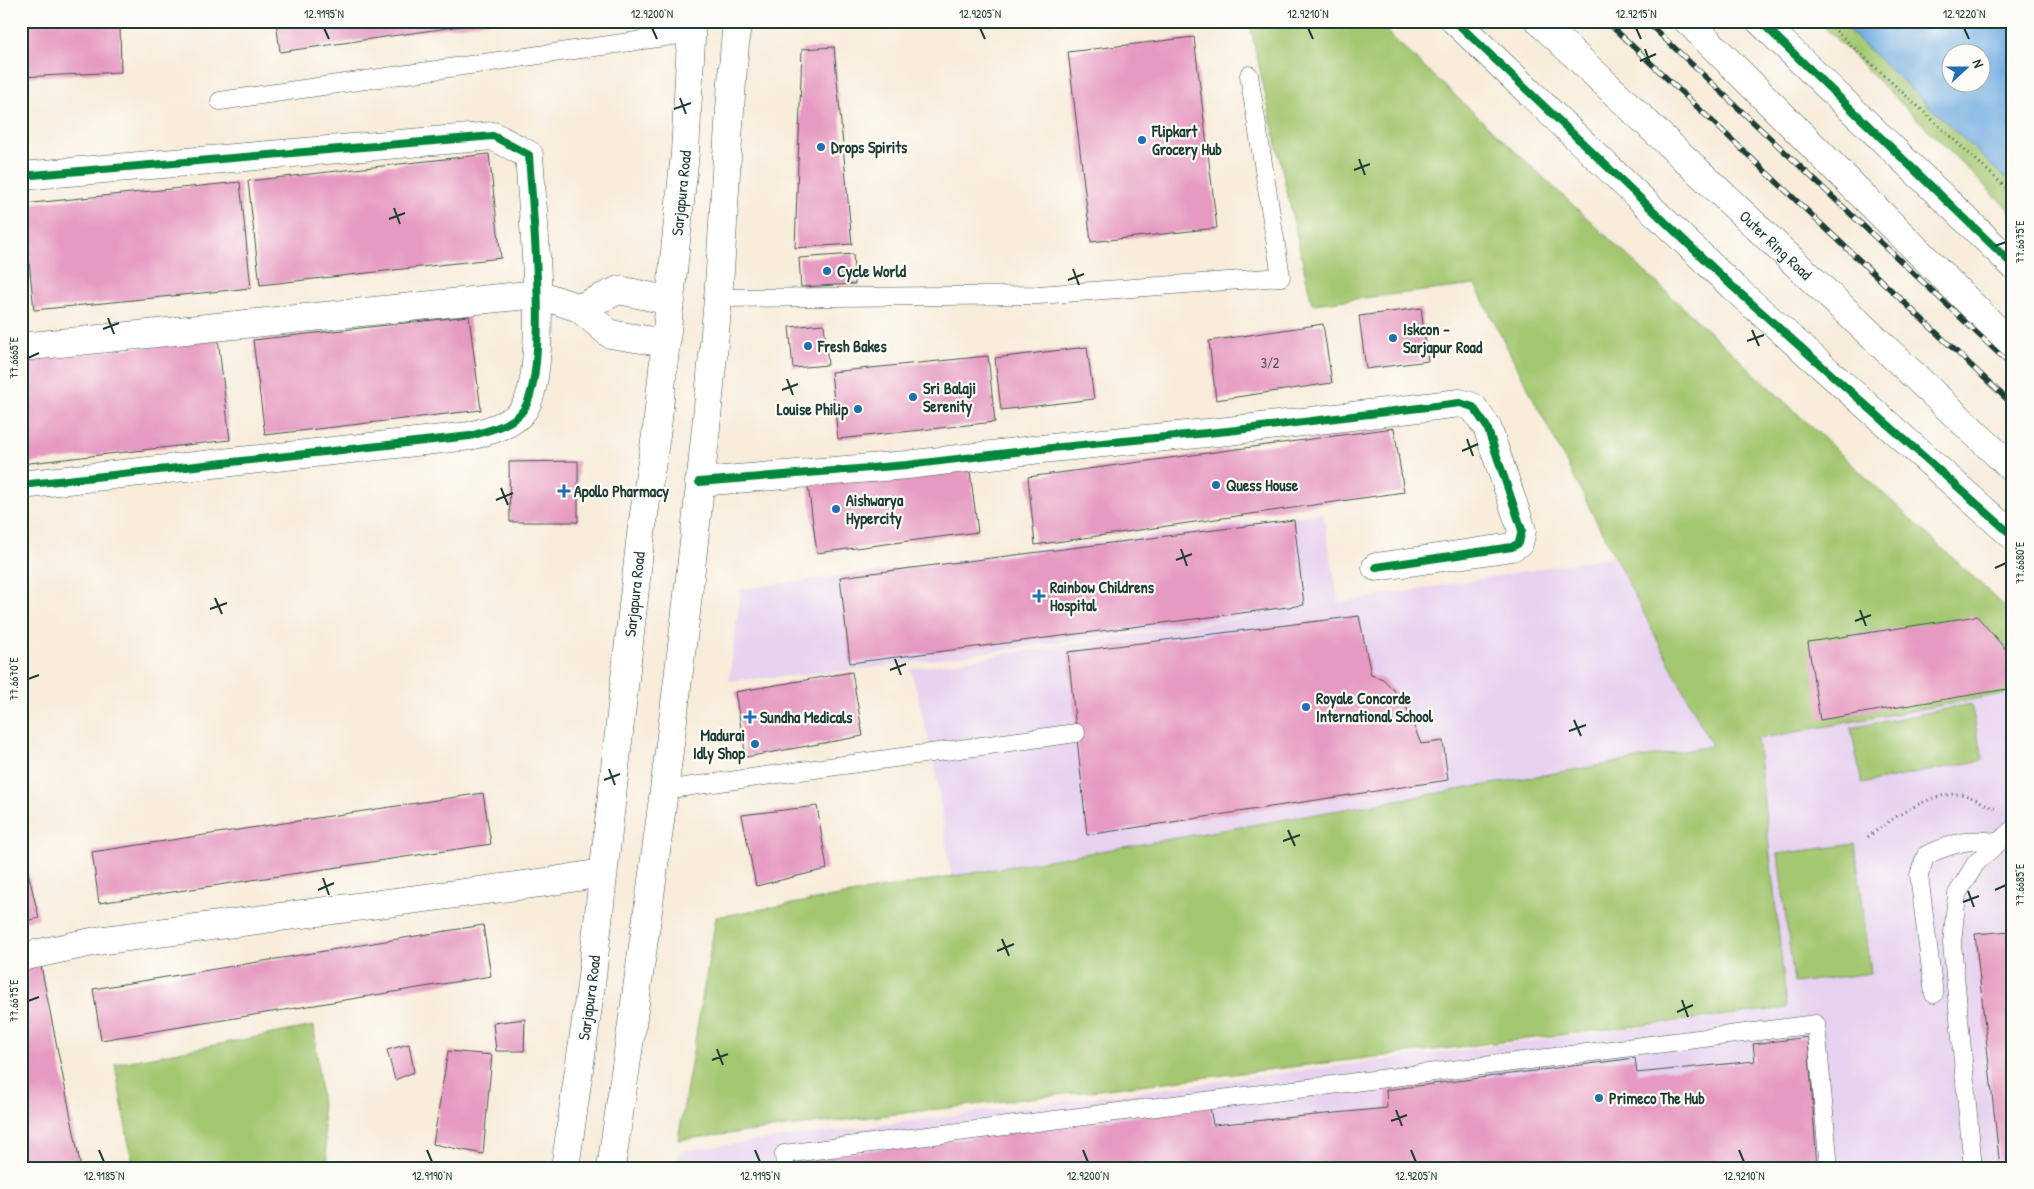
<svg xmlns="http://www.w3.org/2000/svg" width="2034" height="1189" font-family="'Patrick Hand',sans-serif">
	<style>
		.built { fill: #e7d2ef }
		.green { fill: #a4c771; stroke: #628252 }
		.water { fill: #6face1; stroke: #47748a; fill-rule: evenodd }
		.building { fill: #e69ac1 }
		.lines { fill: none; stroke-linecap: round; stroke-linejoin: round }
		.lane-casing { stroke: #40574d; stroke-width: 19 }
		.street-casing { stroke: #40574d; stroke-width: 29 }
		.secondary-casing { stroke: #40574d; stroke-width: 29 }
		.primary-casing { stroke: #40574d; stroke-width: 29 }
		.highway-casing { stroke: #40574d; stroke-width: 29 }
		.path { stroke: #40574d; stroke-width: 3; stroke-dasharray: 1 4; stroke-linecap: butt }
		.lane { stroke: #fff; stroke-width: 18 }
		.street { stroke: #fff; stroke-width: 28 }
		.secondary { stroke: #fff; stroke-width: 28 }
		.primary { stroke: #fff; stroke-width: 28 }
		.highway { stroke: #fff; stroke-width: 28 }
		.rail-casing { stroke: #1f3d34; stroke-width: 5.5 }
		.rail { stroke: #fdfcf7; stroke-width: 4; stroke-dasharray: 11; stroke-linecap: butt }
		.cycleway-casing { stroke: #fdfcf7; stroke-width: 11 }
		.cycleway { stroke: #00873e; stroke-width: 8 }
		.ticks { fill: none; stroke: #1f3d34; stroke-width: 2 }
		.poi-dot { fill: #1f6fb2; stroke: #fdfcf7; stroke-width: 2 }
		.labels { text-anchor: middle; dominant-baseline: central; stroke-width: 4.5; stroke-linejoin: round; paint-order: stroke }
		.number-label { font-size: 14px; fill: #515457 }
		.poi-label { font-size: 16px; font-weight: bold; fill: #1f3d34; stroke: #fdfcf7; text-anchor: start }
		.street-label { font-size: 16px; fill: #1f3d34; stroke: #fdfcf7 }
		.neatline { fill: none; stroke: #1f3d34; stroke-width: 2 }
		.ticks-label { font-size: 12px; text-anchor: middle; fill: #1f3d34 }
	</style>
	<rect width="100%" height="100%" fill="#fdfcf7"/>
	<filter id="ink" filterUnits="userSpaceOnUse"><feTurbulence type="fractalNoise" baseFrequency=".02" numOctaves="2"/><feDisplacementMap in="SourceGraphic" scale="10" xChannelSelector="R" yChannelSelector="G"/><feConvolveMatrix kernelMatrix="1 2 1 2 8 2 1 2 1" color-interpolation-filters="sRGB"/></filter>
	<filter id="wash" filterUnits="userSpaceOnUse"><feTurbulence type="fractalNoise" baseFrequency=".0096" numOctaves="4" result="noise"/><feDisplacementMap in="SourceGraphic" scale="20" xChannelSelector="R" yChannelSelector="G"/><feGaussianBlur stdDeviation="1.12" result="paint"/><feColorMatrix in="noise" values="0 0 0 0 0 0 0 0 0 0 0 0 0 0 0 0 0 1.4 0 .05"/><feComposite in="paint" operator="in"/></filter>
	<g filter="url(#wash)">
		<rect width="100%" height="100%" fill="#f8ecda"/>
		<!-- built -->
		<g class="built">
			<path d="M1323,513L1339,603L1613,556L1712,746L951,877L935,766L911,669L1294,610L856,670L729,681L741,589Z"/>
			<path d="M2013,692V1168H677L680,1151L1786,1008L1757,738Z"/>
		</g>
		<!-- green -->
		<g class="green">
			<path d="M1249,21H1375L2013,614V692L1757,739L1787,1008L678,1140L716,917L1712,746L1475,285L1312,304Z"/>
			<path d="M1818,21H1839L2013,185V214Z"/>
			<path d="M1971,704L1983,760L1862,784L1851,728Z"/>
			<path d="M1855,844L1871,973L1794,983L1778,854Z"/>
			<path d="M314,1026L328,1168H133L115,1064Z"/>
		</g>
		<!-- water -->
		<path class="water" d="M1839,21H2013V185L1991,165ZM1952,52H1982V82H1952Z"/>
		<g id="blocks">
			<!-- building -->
			<g class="building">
				<path d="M21,21H120L121,72L21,77Z"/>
				<path d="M276,21H489V22L280,52Z"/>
				<path d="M968,21H1067V23L968,26Z"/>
				<path d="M1194,37L1217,228L1091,242L1068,52Z"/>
				<path d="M834,47L852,244L795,248L802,49Z"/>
				<path d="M489,154L501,258L260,285L248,181Z"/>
				<path d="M240,182L251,288L34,310L23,204Z"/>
				<path d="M853,254L855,284L801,287L799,258Z"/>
				<path d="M1421,308L1428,361L1366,369L1359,316Z"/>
				<path d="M469,316L481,410L265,435L253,340Z"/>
				<path d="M824,324L828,365L793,368L789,327Z"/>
				<path d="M1323,324L1332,383L1216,400L1209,341Z"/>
				<path d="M218,338L230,440L21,464V361Z"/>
				<path d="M1087,347L1094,399L1001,410L995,358Z"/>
				<path d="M988,356L995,422L838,439L831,372Z"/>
				<path d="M1394,428L1404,492L1035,545L1028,477Z"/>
				<path d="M578,461V522H510L509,462Z"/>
				<path d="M969,464L978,532L817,553L808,485Z"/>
				<path d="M1294,520L1304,605L850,663L840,577Z"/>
				<path d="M1359,616L1371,675L1383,679L1404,701L1421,744L1443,741L1448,780L1087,835L1068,652Z"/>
				<path d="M1977,616L2013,658V688L1820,720L1808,642Z"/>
				<path d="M852,672L863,736L746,757L735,692Z"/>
				<path d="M483,793L491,844L99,903L92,852Z"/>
				<path d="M817,806L827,869L756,886L742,815Z"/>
				<path d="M27,868L39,918L21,922V870Z"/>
				<path d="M483,925L491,976L101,1040L93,989Z"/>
				<path d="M2011,925L2013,1168H2000L1975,934L2011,931Z"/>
				<path d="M41,966L81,1168H21V970Z"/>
				<path d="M525,1019L524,1051H496L493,1023Z"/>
				<path d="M1808,1037L1817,1168H795V1160L1210,1107L1213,1125L1387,1108L1386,1090L1635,1058L1637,1073L1755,1061L1753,1044Z"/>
				<path d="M409,1044L414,1072L395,1080L387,1050Z"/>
				<path d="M448,1051L492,1055L483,1154L433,1144Z"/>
			</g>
		</g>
	</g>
	<g filter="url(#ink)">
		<use href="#blocks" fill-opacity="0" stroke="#40574d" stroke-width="1"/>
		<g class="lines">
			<defs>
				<g id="lane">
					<path d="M220,101L692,33"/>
					<path d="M718,298L1038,295L1281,277L1249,75"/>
					<path d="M663,790L1076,733"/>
					<path d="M1934,994L1919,875L1926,855C1949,845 1974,836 1998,843"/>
					<path d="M785,1168L784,1154L1816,1024L1829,1168"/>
					<path d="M1973,1168L1952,943L1957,894L1976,863L2013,829"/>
				</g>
				<g id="street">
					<path d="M21,176L493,136L529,155C532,207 550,370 524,409C514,425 487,431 470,436L21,485"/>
					<path d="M579,308L619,290L671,301"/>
					<path d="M21,347L538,294L579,308L610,334L666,343"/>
					<path d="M699,482L907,465L1041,449L1228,431L1460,403L1473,407L1487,427L1522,530L1519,543L1512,547L1376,567"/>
					<path d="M21,957L97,941L547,882L602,873"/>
				</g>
				<g id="secondary">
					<path d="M1455,21L1732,286L2013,536"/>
					<path d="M1760,21L2013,265"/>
				</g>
				<g id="primary">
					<path id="s1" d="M565,1168L591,985L641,534L657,428L685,153L692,21"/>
					<path d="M611,1168C654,879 693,589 718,299C725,206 728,114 737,21"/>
				</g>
				<g id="highway">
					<path id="s2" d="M1539,21L2013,469"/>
					<path d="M1688,21L2013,346"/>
				</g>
			</defs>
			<!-- lane casing -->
			<use href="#lane" class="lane-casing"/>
			<!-- street casing -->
			<use href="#street" class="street-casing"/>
			<!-- secondary casing -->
			<use href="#secondary" class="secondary-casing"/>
			<!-- primary casing -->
			<use href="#primary" class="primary-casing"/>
			<!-- highway casing -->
			<use href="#highway" class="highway-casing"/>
			<!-- path -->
			<g class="path">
				<path d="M1825,21L2013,194"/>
				<path d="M1868,837C1891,819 1928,793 1959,794C1970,795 1984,804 1995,809"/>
			</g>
			<!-- lane -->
			<use href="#lane" class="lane"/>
			<!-- street -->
			<use href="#street" class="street"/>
			<!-- secondary -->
			<use href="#secondary" class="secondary"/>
			<!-- primary -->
			<use href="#primary" class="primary"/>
			<!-- highway -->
			<use href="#highway" class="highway"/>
			<defs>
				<g id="rail">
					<path d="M1606,21L2013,405"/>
					<path d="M1646,21L2013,367"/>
				</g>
			</defs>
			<!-- rail casing -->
			<use href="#rail" class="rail-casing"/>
			<!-- rail -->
			<use href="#rail" class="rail"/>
			<defs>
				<g id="cycleway">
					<path d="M1455,21L1732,286L2013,536"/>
					<path d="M1760,21L2013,265"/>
					<path d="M21,176L493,136L529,155C532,207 550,370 524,409C514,425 487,431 470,436L21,485"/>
					<path d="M699,482L907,465L1041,449L1228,431L1460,403L1473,407L1487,427L1522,530L1519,543L1512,547L1376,567"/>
				</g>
			</defs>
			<!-- cycleway casing -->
			<use href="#cycleway" class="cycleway-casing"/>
			<!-- cycleway -->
			<use href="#cycleway" class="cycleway"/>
		</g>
	</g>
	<!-- ticks -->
	<path class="ticks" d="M324,28L329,39M652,28L657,39M980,28L985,39M1308,28L1313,39M1636,28L1641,39M1964,28L1969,39M1645,49L1651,66M1640,61L1656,54M680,98L686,114M674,109L691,103M1359,159L1365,175M1354,170L1370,164M394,208L400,224M389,219L405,213M1995,246L2006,242M1073,269L1079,285M1068,280L1084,274M108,318L114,334M103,329L119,323M1752,330L1759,346M1747,341L1764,335M28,358L39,353M787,379L793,395M782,390L798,384M1467,439L1473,456M1462,451L1478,444M501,488L508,505M496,500L513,493M1181,549L1187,566M1176,560L1192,554M1995,568L2006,563M215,598L222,614M210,609L227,603M1860,610L1866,626M1855,621L1871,615M895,659L901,675M890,670L906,664M28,679L39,675M1574,720L1581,736M1569,731L1586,725M609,769L615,785M604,780L620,774M1288,830L1295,846M1283,841L1300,835M323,878L329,895M318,890L334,883M1995,890L2006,885M1968,891L1974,907M1963,902L1979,896M1002,939L1009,956M997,951L1014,944M1682,1000L1688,1017M28,1001L39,997M1677,1012L1693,1005M717,1049L723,1065M712,1060L728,1054M1396,1110L1402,1126M1391,1121L1407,1115M99,1150L104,1162M427,1150L432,1162M755,1150L760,1162M1083,1150L1088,1162M1411,1150L1416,1162M1739,1150L1744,1162"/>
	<!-- markers -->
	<g class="poi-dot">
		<circle cx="1142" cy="140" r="5"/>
		<circle cx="821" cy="147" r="5"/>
		<circle cx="827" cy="271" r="5"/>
		<circle cx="1393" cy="338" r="5"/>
		<circle cx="808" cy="346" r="5"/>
		<circle cx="913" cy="397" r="5"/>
		<circle cx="858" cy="409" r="5"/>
		<circle cx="1216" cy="485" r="5"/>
		<path d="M561.5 483.5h5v5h5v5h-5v5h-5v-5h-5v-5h5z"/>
		<circle cx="836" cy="509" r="5"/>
		<path d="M1036.5 588.5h5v5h5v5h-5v5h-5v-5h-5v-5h5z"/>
		<circle cx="1306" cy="707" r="5"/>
		<path d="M747.5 709.5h5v5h5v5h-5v5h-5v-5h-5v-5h5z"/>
		<circle cx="755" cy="744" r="5"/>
		<circle cx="1599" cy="1098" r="5"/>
	</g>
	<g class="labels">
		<!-- number labels -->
		<g class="number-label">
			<text x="1270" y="362">3/2</text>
		</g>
		<!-- poi labels -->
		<g class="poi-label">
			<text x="1152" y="131">Flipkart<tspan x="1152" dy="18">Grocery Hub</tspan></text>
			<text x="831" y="147">Drops Spirits</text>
			<text x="837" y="271">Cycle World</text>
			<text x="1403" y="329">Iskcon -<tspan x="1403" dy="18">Sarjapur Road</tspan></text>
			<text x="818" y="346">Fresh Bakes</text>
			<text x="923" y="388">Sri Balaji<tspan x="923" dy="18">Serenity</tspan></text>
			<text x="848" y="409" text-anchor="end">Louise Philip</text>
			<text x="1226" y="485">Quess House</text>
			<text x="574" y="491">Apollo Pharmacy</text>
			<text x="846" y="500">Aishwarya<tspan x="846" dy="18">Hypercity</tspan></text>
			<text x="1050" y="587">Rainbow Childrens<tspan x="1050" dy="18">Hospital</tspan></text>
			<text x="1316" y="698">Royale Concorde<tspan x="1316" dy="18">International School</tspan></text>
			<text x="760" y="717">Sundha Medicals</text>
			<text x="745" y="735" text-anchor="end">Madurai<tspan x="745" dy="18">Idly Shop</tspan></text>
			<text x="1609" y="1098">Primeco The Hub</text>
		</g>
		<!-- street labels -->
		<g class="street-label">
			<text stroke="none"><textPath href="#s1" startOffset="982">Sarjapura Road</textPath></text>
			<text stroke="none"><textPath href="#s2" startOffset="326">Outer Ring Road</textPath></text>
			<text stroke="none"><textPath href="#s1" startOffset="578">Sarjapura Road</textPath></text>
			<text stroke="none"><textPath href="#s1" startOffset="172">Sarjapura Road</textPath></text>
		</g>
	</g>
	<!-- margin -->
	<rect width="2034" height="1189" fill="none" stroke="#fdfcf7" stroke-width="55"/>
	<!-- north arrow -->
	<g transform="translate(1966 68) rotate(69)"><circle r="24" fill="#fdfcf7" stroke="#a4b0a9"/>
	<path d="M0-4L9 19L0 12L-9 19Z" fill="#1f6fb2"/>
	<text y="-8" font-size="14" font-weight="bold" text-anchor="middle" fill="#1f3d34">N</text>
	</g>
	<rect x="28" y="28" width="1978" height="1134" class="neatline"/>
	<g class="ticks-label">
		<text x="324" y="18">12.9195°N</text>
		<text x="652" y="18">12.9200°N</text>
		<text x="980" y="18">12.9205°N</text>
		<text x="1308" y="18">12.9210°N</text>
		<text x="1636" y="18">12.9215°N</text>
		<text x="1964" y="18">12.9220°N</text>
		<text transform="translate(2020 242) rotate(-90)" y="4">77.6675°E</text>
		<text transform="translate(14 358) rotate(-90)" y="4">77.6665°E</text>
		<text transform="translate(2020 563) rotate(-90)" y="4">77.6680°E</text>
		<text transform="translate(14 679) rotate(-90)" y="4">77.6670°E</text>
		<text transform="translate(2020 885) rotate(-90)" y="4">77.6685°E</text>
		<text transform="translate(14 1001) rotate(-90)" y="4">77.6675°E</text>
		<text x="104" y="1180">12.9185°N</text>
		<text x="432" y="1180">12.9190°N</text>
		<text x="760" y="1180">12.9195°N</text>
		<text x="1088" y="1180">12.9200°N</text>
		<text x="1416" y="1180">12.9205°N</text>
		<text x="1744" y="1180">12.9210°N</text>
	</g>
</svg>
